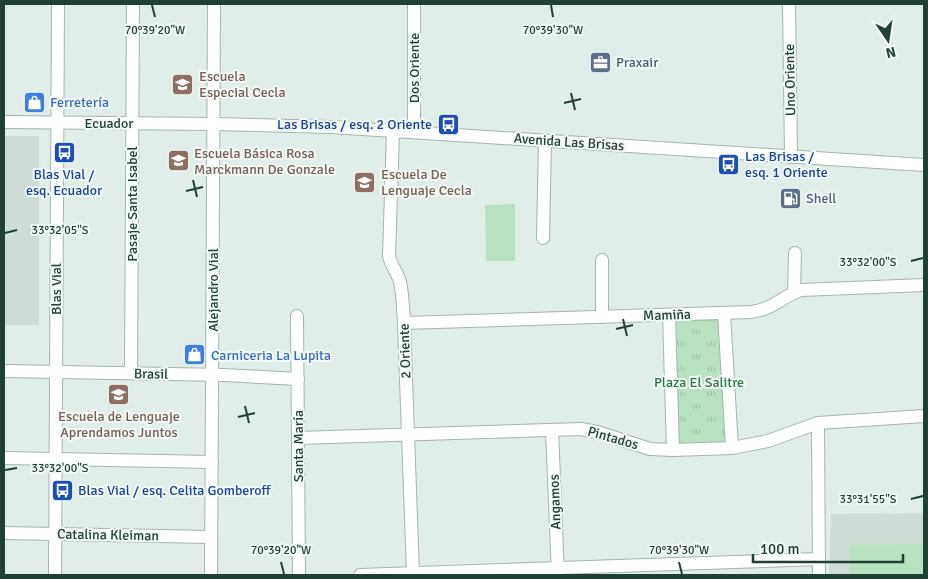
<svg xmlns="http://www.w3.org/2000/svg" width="928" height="579" font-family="Signika,sans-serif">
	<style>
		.built { fill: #cfddd6 }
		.grass { fill: url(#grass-tufts) }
		.pitch { fill: #b8e1c2 }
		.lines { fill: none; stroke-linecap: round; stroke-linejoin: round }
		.minor-casing { stroke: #a3b6af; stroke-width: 14 }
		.minor { stroke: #fff; stroke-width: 12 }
		.ticks { fill: none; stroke: #204036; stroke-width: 2 }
		.labels { text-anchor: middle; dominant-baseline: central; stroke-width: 4; stroke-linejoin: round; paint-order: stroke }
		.service-label { font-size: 14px; fill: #4e5e75; stroke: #f2f9f6; text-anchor: start }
		.street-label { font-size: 14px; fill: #204036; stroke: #f2f9f6 }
		.education-label { font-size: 14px; fill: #785e54; stroke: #f2f9f6; text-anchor: start }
		.shop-label { font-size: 14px; fill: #366cbe; stroke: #f2f9f6; text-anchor: start }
		.transit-label { font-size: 14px; fill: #164399; stroke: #f2f9f6; text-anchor: start }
		.park-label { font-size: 14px; fill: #267b45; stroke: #f2f9f6 }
		.ticks-label { font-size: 12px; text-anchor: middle; fill: #204036; stroke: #f2f9f6; stroke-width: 4; stroke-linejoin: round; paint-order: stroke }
	</style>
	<defs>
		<pattern id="grass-tufts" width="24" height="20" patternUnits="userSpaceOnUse" patternTransform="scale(1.25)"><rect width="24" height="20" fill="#b8e1c2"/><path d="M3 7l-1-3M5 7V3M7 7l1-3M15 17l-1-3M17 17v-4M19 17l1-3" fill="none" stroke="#9ec2a7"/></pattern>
	</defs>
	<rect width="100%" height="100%" fill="#e1ede8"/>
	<!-- built -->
	<g class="built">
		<rect x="4" y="136" width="35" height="189"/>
		<path d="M924,513V575H829L831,514Z"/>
	</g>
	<!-- grass -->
	<path class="grass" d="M721,319L726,442L677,444L672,321Z"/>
	<!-- pitch -->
	<g class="pitch">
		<path d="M515,204V261H486L485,205Z"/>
		<path d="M923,544L924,575H850L849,545Z"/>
	</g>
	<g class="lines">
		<defs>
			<g id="minor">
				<path d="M789,4L791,157"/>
				<path d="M4,122L214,124L331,127L924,165"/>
				<path d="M393,131L389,256C391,266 398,273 400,282C403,295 403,309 404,323L413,573"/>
				<path d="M414,132V4"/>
				<path d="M543,238L545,141"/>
				<path d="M602,260V317"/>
				<path d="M794,292L795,253"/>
				<path d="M724,313L732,448"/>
				<path d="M669,315L673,450"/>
				<path d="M297,316L299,575"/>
				<path d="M404,323L751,312C774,309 781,297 801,290L924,285"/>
				<path d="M4,371L224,375L298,379"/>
				<path d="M131,373L133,4"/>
				<path d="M818,423L819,575"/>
				<path d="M552,430L558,575"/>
				<path d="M298,438L581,429L597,432L650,449L673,450L732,448L768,441L818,423L924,416"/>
				<path d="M4,458L212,462"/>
				<path d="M4,533L211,537"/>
				<path d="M55,575L58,4"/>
				<path d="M211,575L214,4"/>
				<path d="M360,575L819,559"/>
			</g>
		</defs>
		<!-- minor casing -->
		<use href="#minor" class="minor-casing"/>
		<!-- minor -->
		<use href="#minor" class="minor"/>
	</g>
	<!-- ticks -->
	<path class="ticks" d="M152,5L155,17M551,5L553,17M571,93L575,110M564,103L581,99M193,180L197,197M186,191L203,187M5,233L17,230M911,261L923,258M623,319L627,336M616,329L633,325M245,406L249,423M238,417L255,413M5,470L17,468M911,499L923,496M281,562L284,574M679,562L682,574"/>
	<!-- icons -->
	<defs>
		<symbol id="office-square" viewBox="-11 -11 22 22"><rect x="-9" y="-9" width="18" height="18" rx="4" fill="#5c6f8a" stroke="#f2f9f6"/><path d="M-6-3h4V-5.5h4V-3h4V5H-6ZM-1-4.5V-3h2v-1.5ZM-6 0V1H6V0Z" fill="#fff"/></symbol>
		<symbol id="school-square" viewBox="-11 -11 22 22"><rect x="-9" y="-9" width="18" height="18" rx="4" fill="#8d6e63" stroke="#f2f9f6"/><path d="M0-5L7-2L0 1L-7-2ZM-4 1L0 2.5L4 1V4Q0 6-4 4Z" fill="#fff"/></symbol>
		<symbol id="shop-square" viewBox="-11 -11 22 22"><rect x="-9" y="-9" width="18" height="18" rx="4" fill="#3f7fe0" stroke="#f2f9f6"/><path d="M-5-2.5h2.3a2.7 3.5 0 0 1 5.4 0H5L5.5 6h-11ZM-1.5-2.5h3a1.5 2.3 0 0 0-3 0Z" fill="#fff"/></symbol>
		<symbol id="bus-square" viewBox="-11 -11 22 22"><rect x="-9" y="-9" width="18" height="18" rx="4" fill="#1a4fb4" stroke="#f2f9f6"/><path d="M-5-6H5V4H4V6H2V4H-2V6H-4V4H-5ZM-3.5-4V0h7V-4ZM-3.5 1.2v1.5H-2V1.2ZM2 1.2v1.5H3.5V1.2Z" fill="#fff"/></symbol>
		<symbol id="fuel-square" viewBox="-11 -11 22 22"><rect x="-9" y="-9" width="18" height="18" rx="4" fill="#5c6f8a" stroke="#f2f9f6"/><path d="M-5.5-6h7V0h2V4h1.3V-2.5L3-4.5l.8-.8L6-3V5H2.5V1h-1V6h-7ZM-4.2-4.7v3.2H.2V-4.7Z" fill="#fff"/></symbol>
	</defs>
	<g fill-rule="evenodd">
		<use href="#office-square" x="588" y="50" width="25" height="25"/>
		<use href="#school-square" x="170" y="72" width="25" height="25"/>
		<use href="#shop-square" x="22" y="90" width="25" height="25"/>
		<use href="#bus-square" x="436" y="112" width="25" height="25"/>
		<use href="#bus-square" x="52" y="140" width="25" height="25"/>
		<use href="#school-square" x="166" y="148" width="25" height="25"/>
		<use href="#bus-square" x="716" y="152" width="25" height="25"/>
		<use href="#school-square" x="352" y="170" width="25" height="25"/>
		<use href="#fuel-square" x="778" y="186" width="25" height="25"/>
		<use href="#shop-square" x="182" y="342" width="25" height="25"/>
		<use href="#school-square" x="106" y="382" width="25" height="25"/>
		<use href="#bus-square" x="50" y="478" width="25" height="25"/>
	</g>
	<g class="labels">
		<!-- service labels -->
		<g class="service-label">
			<text x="616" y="62">Praxair</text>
			<text x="806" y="198">Shell</text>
		</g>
		<!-- street labels -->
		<g class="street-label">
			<text transform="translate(414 68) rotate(-90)">Dos Oriente</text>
			<text transform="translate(790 80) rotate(-91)">Uno Oriente</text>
			<text x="109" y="123">Ecuador</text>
			<text transform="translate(569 142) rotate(4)">Avenida Las Brisas</text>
			<text transform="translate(132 204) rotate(-90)">Pasaje Santa Isabel</text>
			<text transform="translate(56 289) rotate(-90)">Blas Vial</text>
			<text transform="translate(213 290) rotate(-90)">Alejandro Vial</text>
			<text transform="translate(667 315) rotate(-2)">Mamiña</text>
			<text transform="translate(405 351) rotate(-92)">2 Oriente</text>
			<text transform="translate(151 374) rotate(1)">Brasil</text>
			<text transform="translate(613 438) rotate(16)">Pintados</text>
			<text transform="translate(298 446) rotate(-90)">Santa María</text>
			<text transform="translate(555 502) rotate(-92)">Angamos</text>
			<text transform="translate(108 535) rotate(1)">Catalina Kleiman</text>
		</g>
		<!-- education labels -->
		<g class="education-label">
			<text x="199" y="76">Escuela<tspan x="199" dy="16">Especial Cecla</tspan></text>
			<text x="194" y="153">Escuela Básica Rosa<tspan x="194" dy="16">Marckmann De Gonzale</tspan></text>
			<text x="381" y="174">Escuela De<tspan x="381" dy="16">Lenguaje Cecla</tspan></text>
			<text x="119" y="416" text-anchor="middle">Escuela de Lenguaje<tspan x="119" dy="16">Aprendamos Juntos</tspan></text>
		</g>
		<!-- shop labels -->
		<g class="shop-label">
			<text x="50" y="102">Ferretería</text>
			<text x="211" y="355">Carniceria La Lupita</text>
		</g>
		<!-- transit labels -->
		<g class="transit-label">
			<text x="432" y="124" text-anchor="end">Las Brisas / esq. 2 Oriente</text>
			<text x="745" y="156">Las Brisas /<tspan x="745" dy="16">esq. 1 Oriente</tspan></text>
			<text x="64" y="174" text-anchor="middle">Blas Vial /<tspan x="64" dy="16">esq. Ecuador</tspan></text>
			<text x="78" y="490">Blas Vial / esq. Celita Gomberoff</text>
		</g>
		<!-- park labels -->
		<g class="park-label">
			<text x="699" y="382">Plaza El Salitre</text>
		</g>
	</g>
	<g class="ticks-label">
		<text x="155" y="34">70°39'20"W</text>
		<text x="553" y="34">70°39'30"W</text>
		<text x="60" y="234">33°32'05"S</text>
		<text x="868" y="266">33°32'00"S</text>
		<text x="60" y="472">33°32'00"S</text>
		<text x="868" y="503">33°31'55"S</text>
		<text x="281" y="554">70°39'20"W</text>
		<text x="679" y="554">70°39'30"W</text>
	</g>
	<!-- border -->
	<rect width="928" height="579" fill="none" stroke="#204036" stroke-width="10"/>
	<!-- north arrow -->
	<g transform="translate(888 40) rotate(167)" stroke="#f2f9f6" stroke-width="4" paint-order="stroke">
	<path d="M0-4L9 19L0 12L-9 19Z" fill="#204036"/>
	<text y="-8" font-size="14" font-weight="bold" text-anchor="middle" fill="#204036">N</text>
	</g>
	<!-- scale -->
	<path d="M753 554v8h150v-8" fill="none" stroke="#204036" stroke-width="2.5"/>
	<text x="760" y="554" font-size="15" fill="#204036" stroke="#f2f9f6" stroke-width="4" paint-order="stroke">100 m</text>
</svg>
